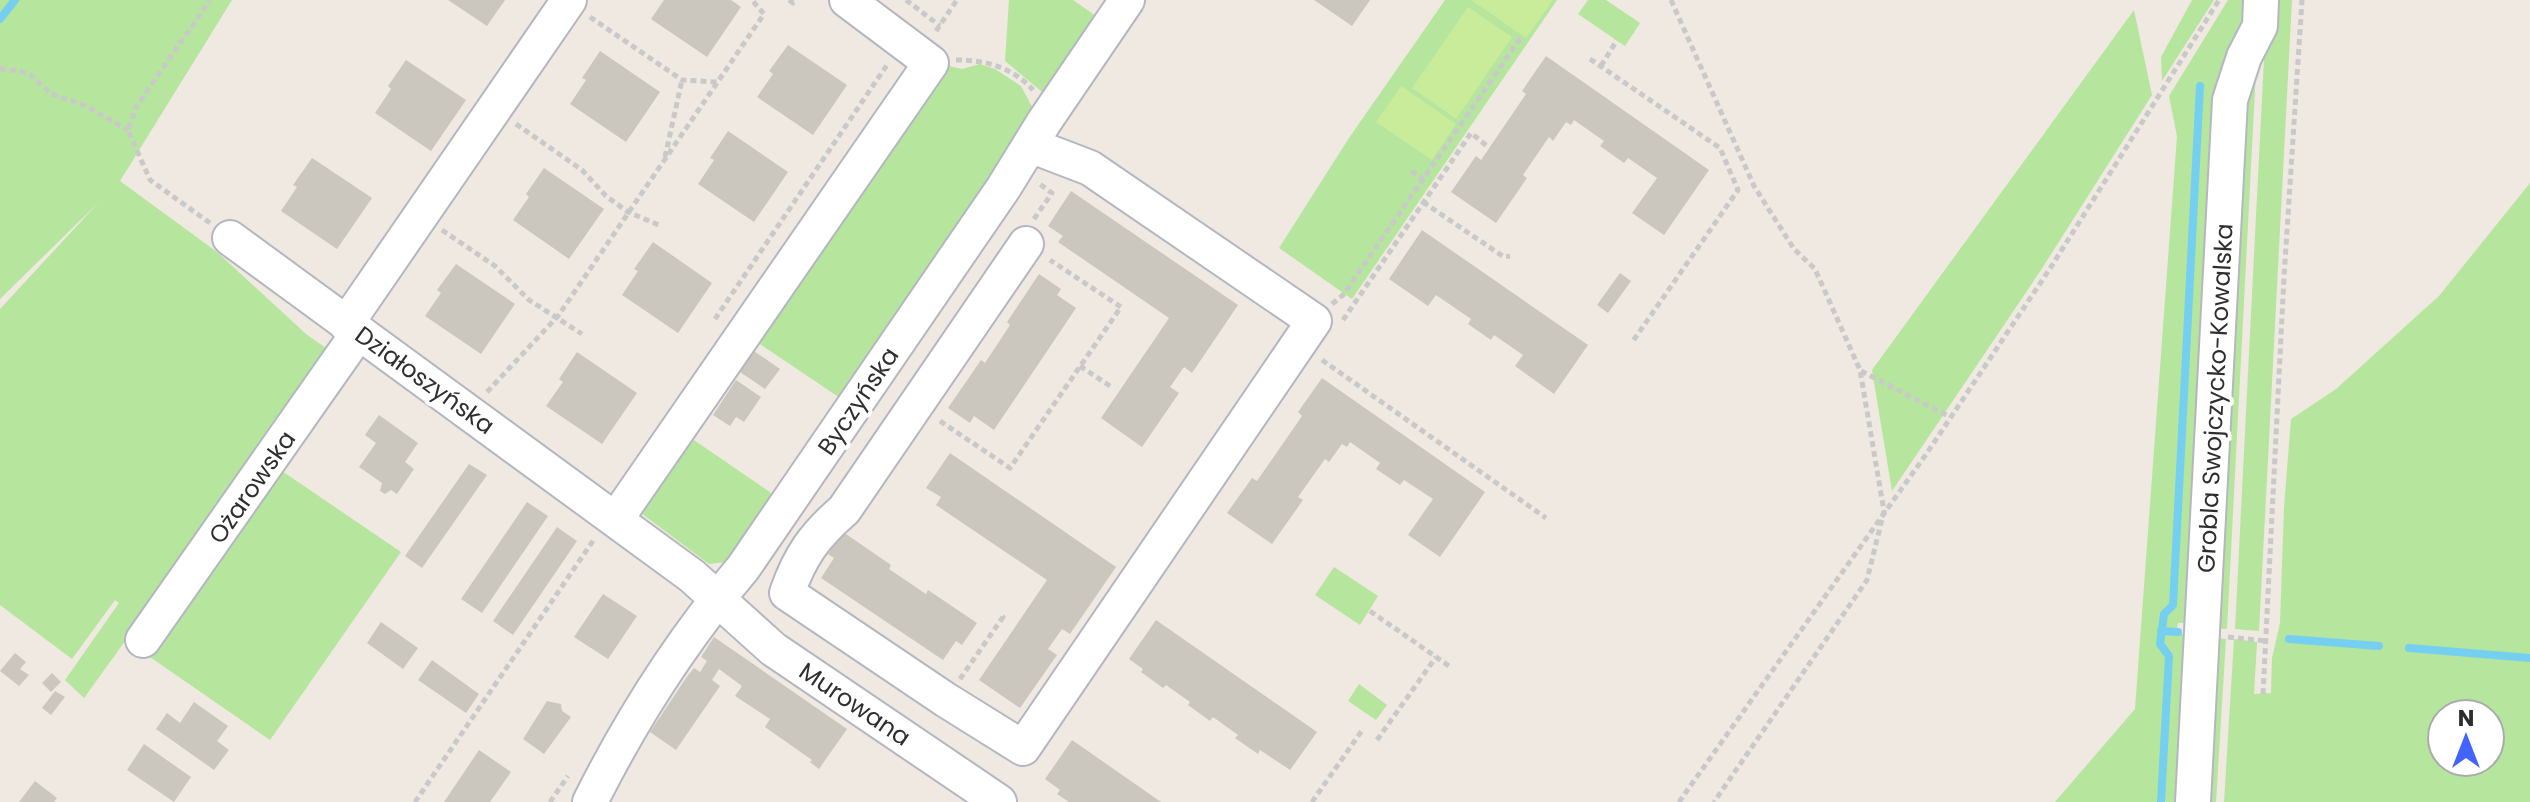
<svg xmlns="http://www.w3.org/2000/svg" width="2530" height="802" font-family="Poppins,sans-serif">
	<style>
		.green { fill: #b6e59e; fill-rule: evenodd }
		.pitch { fill: #c9ec9a }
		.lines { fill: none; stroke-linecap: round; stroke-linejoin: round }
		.stream { stroke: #75cff0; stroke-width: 8 }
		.building { fill: #cbc7bf }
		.minor-casing { stroke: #b4b7c1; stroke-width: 38 }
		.path { stroke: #c9c9c9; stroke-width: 5; stroke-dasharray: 6 4; stroke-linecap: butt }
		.minor { stroke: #fff; stroke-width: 34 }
		.labels { text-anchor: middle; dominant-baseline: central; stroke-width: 8; stroke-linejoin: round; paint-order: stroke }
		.street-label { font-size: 24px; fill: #2e2e2e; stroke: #fff }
	</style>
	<rect width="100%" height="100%" fill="#efe9e1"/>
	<!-- green -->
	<g class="green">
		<path d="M0,0H232L120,181L217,252L306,334L333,353L84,698L65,680L119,603L115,600L72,659L0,605V309L99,202L0,299Z"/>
		<path d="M1009,0H1073L1099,18L1047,96L1005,61Z"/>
		<path d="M1445,0H1557L1352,299L1279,248L1349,138Z"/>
		<path d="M1588,0H1606L1640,23L1625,46L1578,14Z"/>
		<path d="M2192,0H2214L2162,81L2161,57Z"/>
		<path d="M2228,0H2248L2189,623H2178L2176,633L2190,635L2186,802H2055L2135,709L2177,136L2169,96Z"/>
		<path d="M2267,0H2292L2259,631L2235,629Z"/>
		<path d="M2134,10L2152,95L2041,270L1892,491L1872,370Z"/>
		<path d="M2257,51L2227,629L2210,628L2236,103Z"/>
		<path d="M940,64L962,69L980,64L995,69L1021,86L1036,114L843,400L754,340Z"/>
		<path d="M2530,183V802H2224L2234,639L2257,642L2254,694L2271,693L2272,658L2280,623L2284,507L2291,419L2336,389L2439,296ZM2490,714V762H2442V714Z"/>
		<path d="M688,436L777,497L734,561L709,564L637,510Z"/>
		<path d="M279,469L401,552L270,740L147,655Z"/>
		<path d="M1334,567L1378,596L1360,625L1315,595Z"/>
		<path d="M2209,637L2226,639L2216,802H2199Z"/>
		<path d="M1359,684L1387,705L1376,720L1348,701Z"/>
	</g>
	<!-- pitch -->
	<g class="pitch">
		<path d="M1471,0H1553L1526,38Z"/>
		<path d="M1468,7L1512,37L1456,119L1412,88Z"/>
		<path d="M1401,86L1456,124L1432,160L1376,122Z"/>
	</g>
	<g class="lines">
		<!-- stream -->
		<g class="stream">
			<path d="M0,19L15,0"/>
			<path d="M2161,631L2178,632"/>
			<path d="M2289,639L2379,646"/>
			<path d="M2409,648L2530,658"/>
			<path d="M2161,802L2169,656L2160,644L2164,614L2173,605L2200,86"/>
		</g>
	</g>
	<!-- building -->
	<g class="building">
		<path d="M448,0H505L487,26Z"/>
		<path d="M664,0H731L741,7L707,57L651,19Z"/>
		<path d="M1314,0H1370L1352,26Z"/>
		<path d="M788,45L847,85L813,135L757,97L773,74L769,71Z"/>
		<path d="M600,51L660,92L626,142L570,104L586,80L582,78Z"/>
		<path d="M1546,56L1709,170L1664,235L1632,213L1657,178L1628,158L1624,163L1600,146L1604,141L1574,120L1571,125L1566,122L1553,141L1549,137L1523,175L1527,178L1496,223L1451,192L1476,156L1481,160L1526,94L1522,91Z"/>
		<path d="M406,60L466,100L431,151L375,113L391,89L388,86Z"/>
		<path d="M728,131L788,172L754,222L698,184L714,160L710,158Z"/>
		<path d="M312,158L372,198L337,249L281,211L297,187L293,185Z"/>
		<path d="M544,168L604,209L569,259L513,220L529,197L526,194Z"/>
		<path d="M1071,191L1238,305L1192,373L1184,367L1170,387L1179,393L1142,447L1101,418L1169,318L1058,242L1063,236L1048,226Z"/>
		<path d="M1422,230L1588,345L1554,394L1515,366L1523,355L1494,335L1491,340L1468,324L1471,319L1436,295L1428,306L1389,279Z"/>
		<path d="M653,242L712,283L678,333L622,295L638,271L634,269Z"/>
		<path d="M456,264L515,304L481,354L425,316L441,293L437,290Z"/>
		<path d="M1620,273L1631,281L1608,313L1597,305Z"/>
		<path d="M1039,274L1061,289L1057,295L1076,308L994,430L974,416L970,423L948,408L981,360L985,363L1010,325L1007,322Z"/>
		<path d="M751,349L780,369L765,389L740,372L746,363L743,361Z"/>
		<path d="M577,352L637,393L602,444L546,406L563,382L559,379Z"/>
		<path d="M1322,378L1485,492L1440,557L1408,535L1433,499L1404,480L1400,485L1376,469L1380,463L1350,442L1347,447L1342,444L1329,462L1325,459L1298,497L1303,500L1272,544L1227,513L1252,478L1257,481L1302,416L1298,412Z"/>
		<path d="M736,380L761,397L744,422L736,417L730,426L713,415Z"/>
		<path d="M379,415L418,443L405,462L414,469L397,494L391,490L385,494L380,491L382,483L359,467L376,443L365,435Z"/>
		<path d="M950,453L1116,567L1070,634L1062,629L1048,649L1057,655L1020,708L979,680L1047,580L936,505L941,497L926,488Z"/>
		<path d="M469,464L487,475L422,568L405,556Z"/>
		<path d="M527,502L548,516L482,613L461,599Z"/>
		<path d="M557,527L577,541L513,635L493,621Z"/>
		<path d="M843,532L891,565L889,569L926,594L928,590L977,623L962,645L956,641L943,660L821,578L834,558L828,554Z"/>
		<path d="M603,594L637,616L608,659L574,637Z"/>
		<path d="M1156,620L1317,732L1290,770L1260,750L1258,754L1235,738L1238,735L1213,717L1210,721L1188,705L1190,702L1166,685L1163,688L1141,672L1143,669L1129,659Z"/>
		<path d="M381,622L418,648L403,669L367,643Z"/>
		<path d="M714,637L847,729L819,769L810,762L812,760L765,727L770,719L735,696L742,686L719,669L712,680L720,686L676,750L650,732L686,678L694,668L700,672L707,661L701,657Z"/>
		<path d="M15,653L26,662L20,669L29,675L19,686L0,671Z"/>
		<path d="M432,660L479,694L466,713L418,680Z"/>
		<path d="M52,673L61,682L51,692L42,683Z"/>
		<path d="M55,691L65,697L51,715L42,708Z"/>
		<path d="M547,701L561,704L562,711L571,717L544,754L523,739Z"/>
		<path d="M194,702L228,726L217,741L229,750L214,770L156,729L167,713L180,723Z"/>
		<path d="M1072,740L1161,802H1069L1057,794L1060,790L1045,779Z"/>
		<path d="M144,744L191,777L174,802L127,770Z"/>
		<path d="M479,750L511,772L490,802H444Z"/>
		<path d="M35,781L57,798L54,802H19Z"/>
	</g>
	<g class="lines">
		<defs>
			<g id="minor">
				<path d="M230,238L692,576L773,649L999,802"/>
				<path d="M1026,244L844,510C814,536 800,556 787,593L946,700L1023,748L1314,321L1090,168L1043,150L1033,143"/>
				<path d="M346,324L569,0"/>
				<path d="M616,519L931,63L847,0"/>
				<path d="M143,640L359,332"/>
				<path d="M590,802C633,716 681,641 743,568L1004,187L1044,122L1127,0"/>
				<path d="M2193,802L2230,100L2244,57L2260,26L2261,0"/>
			</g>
		</defs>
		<!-- minor casing -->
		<use href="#minor" class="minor-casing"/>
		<!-- path -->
		<g class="path">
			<path d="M789,0L793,3L795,0"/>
			<path d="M906,0L940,26"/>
			<path d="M1671,0L1754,186L1794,249L1815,269L1860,370L1884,511L1867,580L1714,802"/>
			<path d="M590,17L682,80L717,82"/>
			<path d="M936,31L957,0"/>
			<path d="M1590,59L1720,148L1738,190L1633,341"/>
			<path d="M956,60C986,60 1012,67 1033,90"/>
			<path d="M1601,66L1617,40"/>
			<path d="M0,69L20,71L32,76L51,94L86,106L128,130"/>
			<path d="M516,124L582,170L606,196L628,212L661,226"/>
			<path d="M665,157L682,80"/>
			<path d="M1411,171L1423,179"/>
			<path d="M1423,202L1504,257L1510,256"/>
			<path d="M1034,219L1052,193L1037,182"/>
			<path d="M210,223L150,180L128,130L136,107L210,0"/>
			<path d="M442,230L495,266L529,300L582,334"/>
			<path d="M1332,304L1343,295L1521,37"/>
			<path d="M715,319L887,65"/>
			<path d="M1343,320L1471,133L1487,146"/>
			<path d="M1322,360L1546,518"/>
			<path d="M1080,366L1110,386"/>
			<path d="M1861,371L1950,417"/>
			<path d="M487,392L558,316L764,14L752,0"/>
			<path d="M940,421L1010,468L1121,307L1050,260"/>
			<path d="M1370,611L1449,666"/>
			<path d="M2228,637L2267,641"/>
			<path d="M960,679L1003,617L999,615"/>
			<path d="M2263,694L2284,277L2302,0"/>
			<path d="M1377,740L1436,657"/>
			<path d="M415,802L595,538"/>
			<path d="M550,802L568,776"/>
			<path d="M1312,802L1363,729"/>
			<path d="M1679,802L1927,453L2051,267L2219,0"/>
		</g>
		<!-- minor -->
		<use href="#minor" class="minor"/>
	</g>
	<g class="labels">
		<!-- street labels -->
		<g class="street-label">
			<text transform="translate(425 380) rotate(36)">Działoszyńska</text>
			<text transform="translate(2215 398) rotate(-87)">Grobla Swojczycko-Kowalska</text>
			<text transform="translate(858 401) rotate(-56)">Byczyńska</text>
			<text transform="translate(252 487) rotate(-55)">Ożarowska</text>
			<text transform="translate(855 704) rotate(34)">Murowana</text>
		</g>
	</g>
	<!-- north arrow -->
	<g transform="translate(2466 738)"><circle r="38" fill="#ffffff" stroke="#ababab" stroke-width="2"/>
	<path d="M0-6L14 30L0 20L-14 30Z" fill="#4264fb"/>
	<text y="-12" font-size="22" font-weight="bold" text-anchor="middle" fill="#2e2e2e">N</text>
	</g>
</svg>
